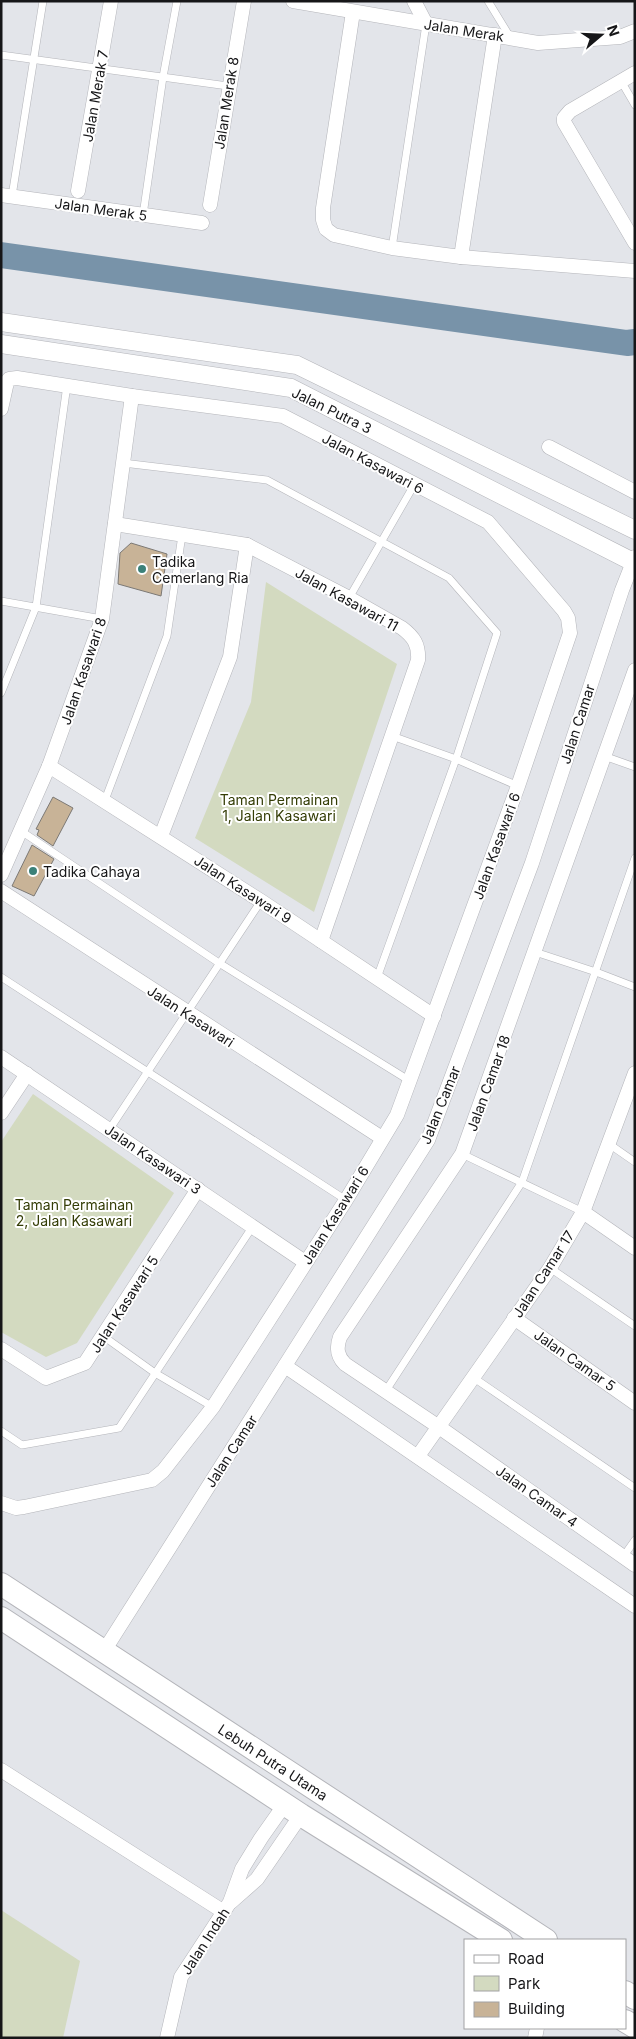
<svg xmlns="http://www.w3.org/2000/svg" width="636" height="2039" font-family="Inter,sans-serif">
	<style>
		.green { fill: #d3dac0 }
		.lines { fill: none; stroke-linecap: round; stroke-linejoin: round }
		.river { stroke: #7893a9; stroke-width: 26 }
		.building { fill: #c8b397; stroke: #7c7975 }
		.service-casing { stroke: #b4b5ba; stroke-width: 8 }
		.minor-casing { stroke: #b4b5ba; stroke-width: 15 }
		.tertiary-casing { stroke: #b4b5ba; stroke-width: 19 }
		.primary-casing { stroke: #b4b5ba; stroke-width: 24 }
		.service { stroke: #fff; stroke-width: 7 }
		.minor { stroke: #fff; stroke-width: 14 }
		.tertiary { stroke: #fff; stroke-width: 18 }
		.primary { stroke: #fff; stroke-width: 22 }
		.poi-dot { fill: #3b8179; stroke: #fff; stroke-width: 2 }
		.labels { text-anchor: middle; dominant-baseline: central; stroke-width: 4; stroke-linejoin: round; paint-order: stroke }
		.street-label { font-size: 14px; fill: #161618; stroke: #fff }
		.poi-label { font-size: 14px; fill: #161618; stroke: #fff; text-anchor: start }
		.park-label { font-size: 14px; fill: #343d06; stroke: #fff }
	</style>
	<rect width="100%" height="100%" fill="#e3e5ea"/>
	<!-- green -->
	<g class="green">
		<path d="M266,582L397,664L314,912L195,838L251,702Z"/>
		<path d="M33,1094L174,1193L77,1343L46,1357L1,1332V1142Z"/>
		<path d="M1,1910L80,1961L63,2038H1Z"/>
	</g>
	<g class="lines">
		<!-- river -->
		<path class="river" d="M1,255L627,343L635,342"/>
	</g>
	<!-- building -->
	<g class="building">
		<path d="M131,543L167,554L161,596L118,584L120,553Z"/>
		<path d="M53,797L73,808L53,846L37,835L39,830L36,829Z"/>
		<path d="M32,845L54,859L34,896L12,886Z"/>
	</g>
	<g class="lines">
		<defs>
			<g id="service">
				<path d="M488,1L510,37"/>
				<path d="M1,55L228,86"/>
				<path d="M621,81L635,105"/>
				<path d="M12,196L43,1"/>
				<path d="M143,215L163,77L177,1"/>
				<path d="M392,248L426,24"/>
				<path d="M123,463L267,480L449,578L497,633L456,759L377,978"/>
				<path d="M349,598L414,485"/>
				<path d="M1,601L102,619"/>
				<path d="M1,693L36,607L67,385"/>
				<path d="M392,736L456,759L518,786"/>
				<path d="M604,756L635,767"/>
				<path d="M105,800L167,636L182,535"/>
				<path d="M21,831L219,963L410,1081"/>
				<path d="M535,952L596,972L635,987"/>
				<path d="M1,977L346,1200"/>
				<path d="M109,1130L261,901"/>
				<path d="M609,1144L635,1162"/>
				<path d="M462,1154L583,1212"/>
				<path d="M550,1268L635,1326"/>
				<path d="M103,1336L155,1373L213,1407"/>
				<path d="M474,1378L635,1488"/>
				<path d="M385,1392L522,1182L635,858"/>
				<path d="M1,1431L22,1445L119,1428L253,1226"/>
				<path d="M623,1557L635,1540"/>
			</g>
			<g id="minor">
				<path d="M293,1L538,43L620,37L635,31"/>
				<path d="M414,1L426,24"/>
				<path d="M353,12L323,208V220L326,229L334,235L392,248L461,257L635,271"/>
				<path d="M635,73L570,111L564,118V122L635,243"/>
				<path d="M78,191L111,1"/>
				<path d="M1,195L202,223"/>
				<path d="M210,205L244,1"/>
				<path d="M461,257L495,35"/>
				<path d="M1,409L7,382L9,379L17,378L132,396L283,416L488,522L564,611L568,618L570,633L518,786L397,1115L346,1200L213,1407L163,1471L152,1480L24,1507L16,1508L1,1503"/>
				<path d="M549,447L635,492"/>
				<path d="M115,524L247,545L349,598L402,628C414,637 419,645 418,660L321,941"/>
				<path d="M635,670L462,1154L340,1337C336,1348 337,1356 345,1364L439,1427L635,1565"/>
				<path d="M49,766L261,901L434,1016"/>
				<path d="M161,836L230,657L247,545"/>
				<path d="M1,875L49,766L102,619L132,396"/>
				<path d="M1,891L382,1138"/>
				<path d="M1,1057L305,1262"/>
				<path d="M1,1113L27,1074"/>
				<path d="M583,1212L635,1248"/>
				<path d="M514,1318L635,1403"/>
				<path d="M1,1349L46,1378L85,1363L198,1189"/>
				<path d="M285,1366L635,1606"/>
				<path d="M418,1456L550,1268L583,1212L635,1073"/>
				<path d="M104,1651L428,1140L532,863L622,590L635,557"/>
				<path d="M1,1770L224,1912"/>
				<path d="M231,1902L257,1879L301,1815"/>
				<path d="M167,2038L181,1977L230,1902L242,1869L261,1838L285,1804"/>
				<path d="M535,2038L537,2028"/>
			</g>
			<g id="tertiary">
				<path d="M1,322L297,365L635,530"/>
				<path d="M1,344L291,388L635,563"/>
			</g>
			<g id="primary">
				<path d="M1,1584L546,1940"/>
				<path d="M1,1618L301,1815L501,1940"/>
				<path d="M625,1992L635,1998"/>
				<path d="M625,2021L635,2027"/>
			</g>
		</defs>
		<!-- service casing -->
		<use href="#service" class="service-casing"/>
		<!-- minor casing -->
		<use href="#minor" class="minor-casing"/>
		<!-- tertiary casing -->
		<use href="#tertiary" class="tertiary-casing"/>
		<!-- primary casing -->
		<use href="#primary" class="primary-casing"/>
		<!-- service -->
		<use href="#service" class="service"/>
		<!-- minor -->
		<use href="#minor" class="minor"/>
		<!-- tertiary -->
		<use href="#tertiary" class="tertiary"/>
		<!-- primary -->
		<use href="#primary" class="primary"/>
	</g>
	<!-- markers -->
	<g class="poi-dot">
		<circle cx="142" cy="569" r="5"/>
		<circle cx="33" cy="871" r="5"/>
	</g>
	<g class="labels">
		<!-- street labels -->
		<g class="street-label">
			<text transform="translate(464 30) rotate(9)">Jalan Merak</text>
			<text transform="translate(95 96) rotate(-80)">Jalan Merak 7</text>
			<text transform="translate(226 103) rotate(-81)">Jalan Merak 8</text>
			<text transform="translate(101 209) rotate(8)">Jalan Merak 5</text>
			<text transform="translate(332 410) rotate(26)">Jalan Putra 3</text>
			<text transform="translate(373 463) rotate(28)">Jalan Kasawari 6</text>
			<text transform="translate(347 599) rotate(29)">Jalan Kasawari 11</text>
			<text transform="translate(83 671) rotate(-71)">Jalan Kasawari 8</text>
			<text transform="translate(577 724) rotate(-72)">Jalan Camar</text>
			<text transform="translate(496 846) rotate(-70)">Jalan Kasawari 6</text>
			<text transform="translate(243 889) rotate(33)">Jalan Kasawari 9</text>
			<text transform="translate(191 1016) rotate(33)">Jalan Kasawari</text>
			<text transform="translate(488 1083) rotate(-70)">Jalan Camar 18</text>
			<text transform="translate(440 1105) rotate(-68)">Jalan Camar</text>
			<text transform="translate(153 1159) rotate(34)">Jalan Kasawari 3</text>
			<text transform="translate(335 1215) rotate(-58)">Jalan Kasawari 6</text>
			<text transform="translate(543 1274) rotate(-57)">Jalan Camar 17</text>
			<text transform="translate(124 1304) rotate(-57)">Jalan Kasawari 5</text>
			<text transform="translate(575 1360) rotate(35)">Jalan Camar 5</text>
			<text transform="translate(231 1451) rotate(-57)">Jalan Camar</text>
			<text transform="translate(537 1496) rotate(35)">Jalan Camar 4</text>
			<text transform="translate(273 1762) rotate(33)">Lebuh Putra Utama</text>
			<text transform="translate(205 1941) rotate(-57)">Jalan Indah</text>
		</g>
		<!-- poi labels -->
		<g class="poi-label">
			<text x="152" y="561">Tadika<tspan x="152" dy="16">Cemerlang Ria</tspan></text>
			<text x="43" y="871">Tadika Cahaya</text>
		</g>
		<!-- park labels -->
		<g class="park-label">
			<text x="279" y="799">Taman Permainan<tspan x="279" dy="16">1, Jalan Kasawari</tspan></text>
			<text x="74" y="1204">Taman Permainan<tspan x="74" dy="16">2, Jalan Kasawari</tspan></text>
		</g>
	</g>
	<!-- border -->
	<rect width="636" height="2039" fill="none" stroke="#161618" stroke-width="5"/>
	<!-- legend -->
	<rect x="464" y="1939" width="162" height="90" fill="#ffffff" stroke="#a2a2a3"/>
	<rect x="474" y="1955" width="25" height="8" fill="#ffffff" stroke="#a2a2a3"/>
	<text x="508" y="1964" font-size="15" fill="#161618">Road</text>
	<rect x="474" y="1976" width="25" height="15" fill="#d3dac0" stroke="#a2a2a3"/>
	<text x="508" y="1989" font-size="15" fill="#161618">Park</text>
	<rect x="474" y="2002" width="25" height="15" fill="#c8b397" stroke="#a2a2a3"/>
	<text x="508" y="2014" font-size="15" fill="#161618">Building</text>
	<!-- north arrow -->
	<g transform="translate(601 35) rotate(71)" stroke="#ffffff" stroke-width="4" paint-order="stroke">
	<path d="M0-4L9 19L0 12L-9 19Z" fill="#161618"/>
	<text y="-8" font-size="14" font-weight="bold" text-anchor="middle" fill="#161618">N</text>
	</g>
</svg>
